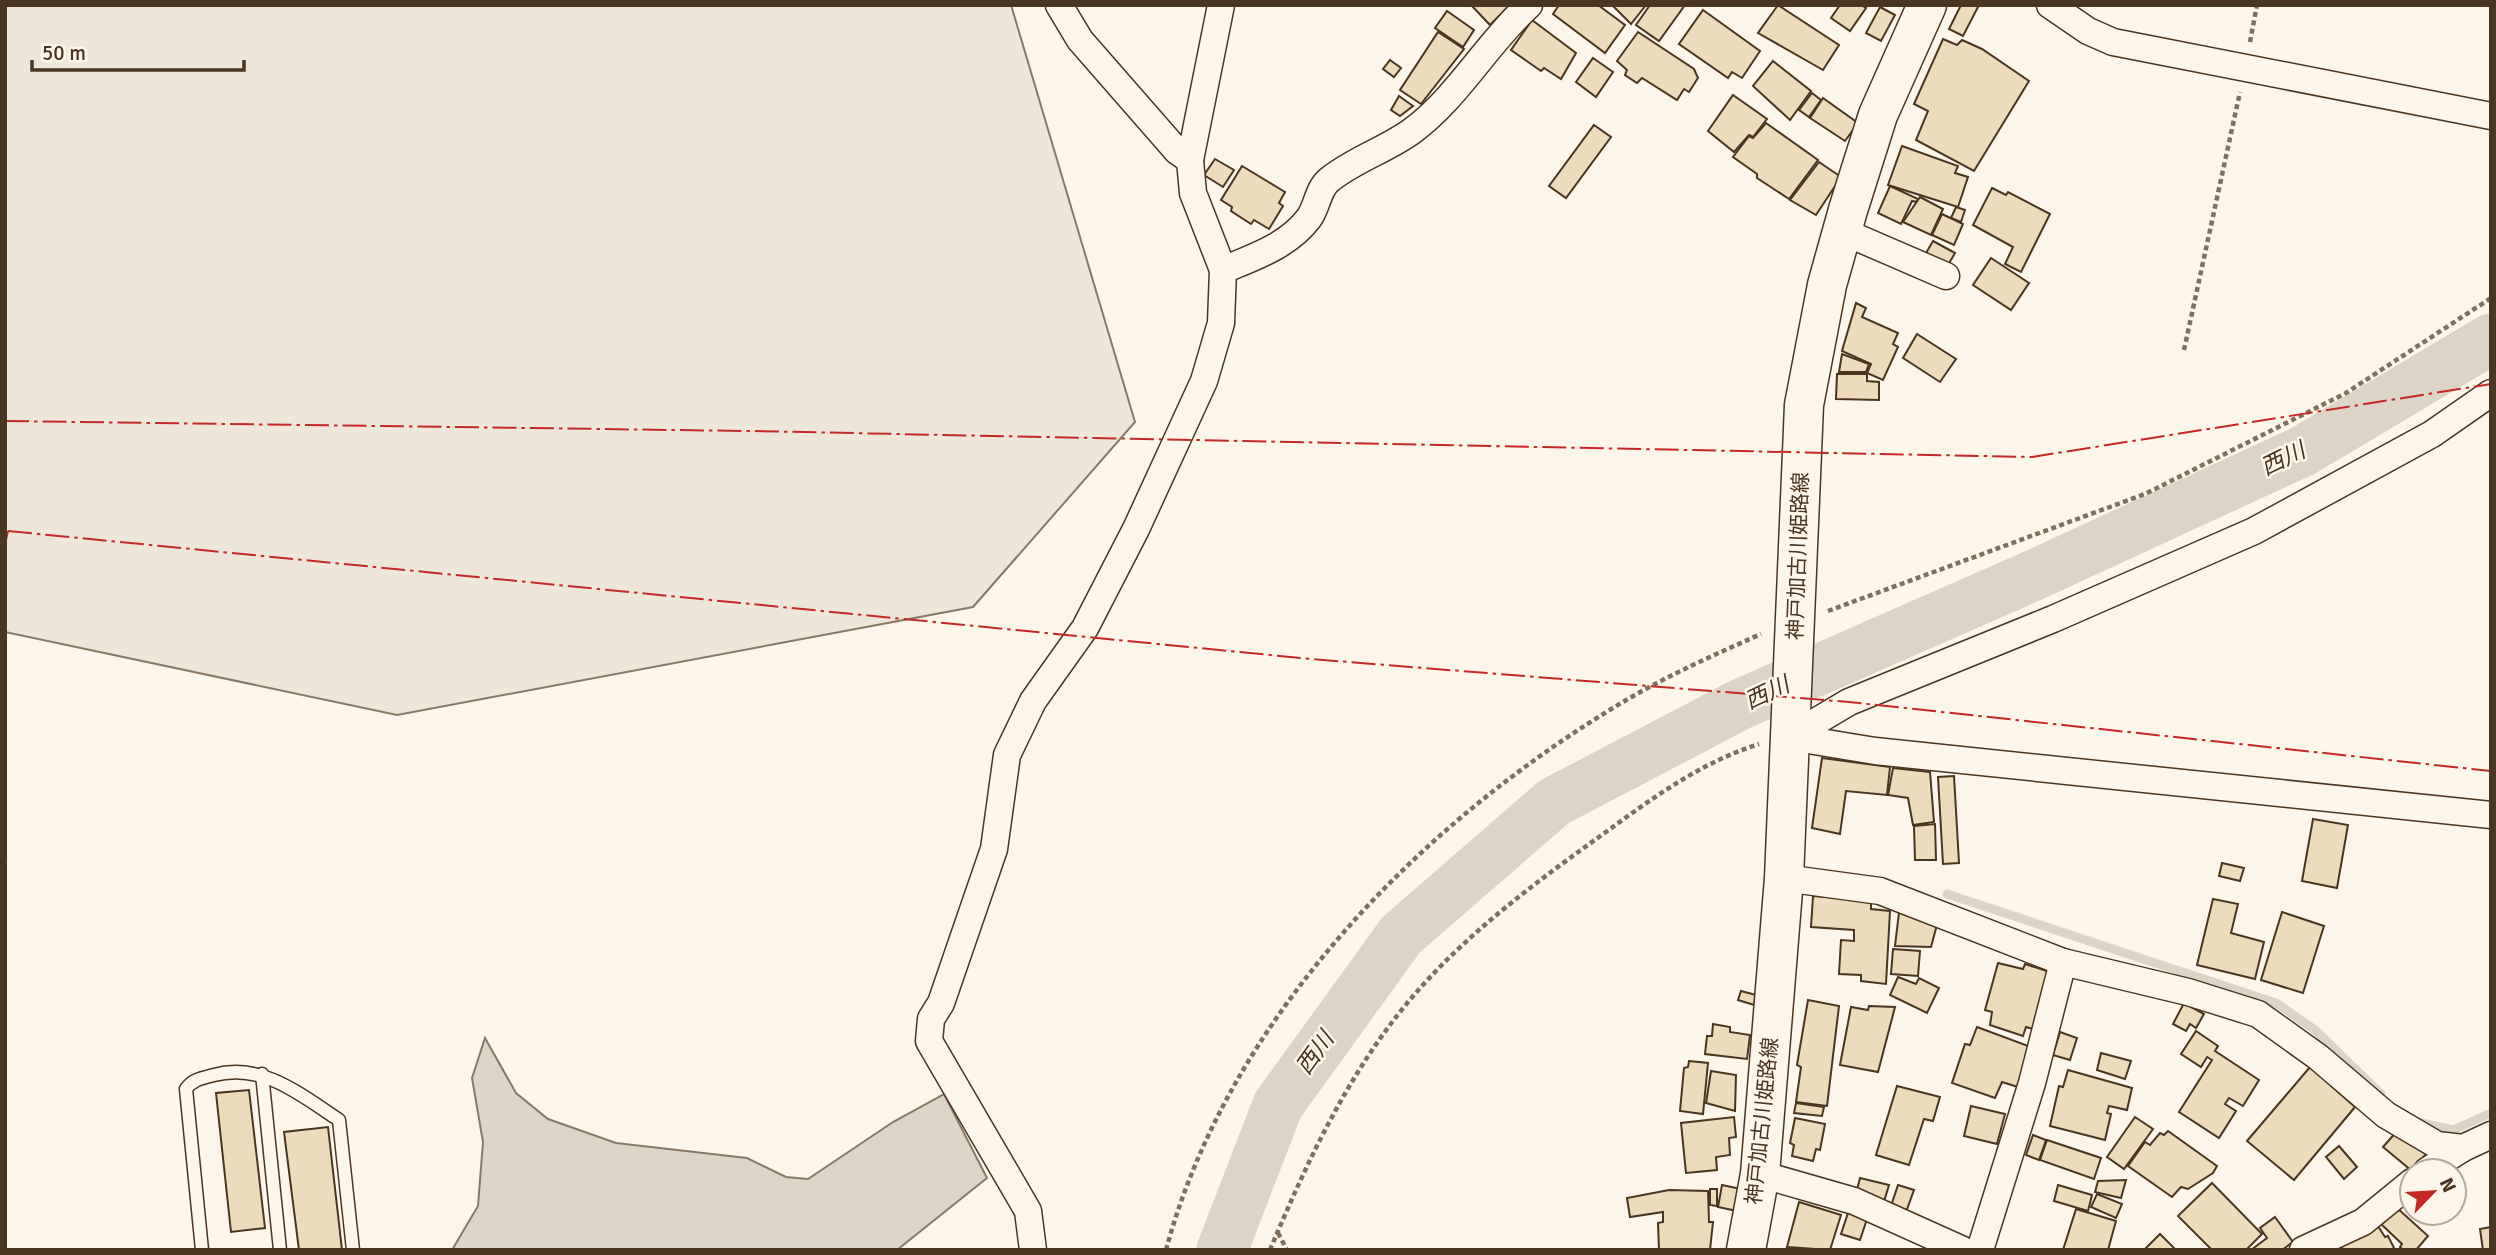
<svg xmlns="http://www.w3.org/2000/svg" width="2496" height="1255" font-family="Signika,'Noto Sans JP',sans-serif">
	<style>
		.green { fill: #ede6d9; stroke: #887966; stroke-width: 2 }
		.water { fill: #dcd4c6; stroke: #887966; stroke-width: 2 }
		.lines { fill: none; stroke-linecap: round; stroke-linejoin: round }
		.stream { stroke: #dcd4c6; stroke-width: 9 }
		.river { stroke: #dcd4c6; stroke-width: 51 }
		.building { fill: #ecdcbc; stroke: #4a3520; stroke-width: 2 }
		.lane-casing { stroke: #4a3520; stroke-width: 15 }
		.street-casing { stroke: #4a3520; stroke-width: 29 }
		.primary-casing { stroke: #4a3520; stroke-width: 41 }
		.path { stroke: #7f6f5c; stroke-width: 4.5; stroke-dasharray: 5 3.5; stroke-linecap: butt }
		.lane { stroke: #fbf6e9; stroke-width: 12 }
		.street { stroke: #fbf6e9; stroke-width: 26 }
		.primary { stroke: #fbf6e9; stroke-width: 38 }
		.power { stroke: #c62828; stroke-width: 2; stroke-dasharray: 24 5 3.5 5; stroke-linecap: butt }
		.labels { text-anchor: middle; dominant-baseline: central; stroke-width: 5; stroke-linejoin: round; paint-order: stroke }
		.street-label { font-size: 21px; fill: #4a3520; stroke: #fbf6e9 }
		.water-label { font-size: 23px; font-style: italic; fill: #4a3520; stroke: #fbf6e9 }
	</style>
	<rect width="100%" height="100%" fill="#fbf6e9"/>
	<!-- green -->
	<path class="green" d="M5,5H1011L1135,422L973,607L397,715L5,632Z"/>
	<!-- water -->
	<path class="water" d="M485,1038L516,1093L548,1119L616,1143L747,1158L786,1177L808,1179L893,1122L944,1094L987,1178L897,1250H452L478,1206L483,1142L472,1078Z"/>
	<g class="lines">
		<!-- stream -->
		<g class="stream">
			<path d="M1947,894L2276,1003L2315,1030L2381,1094"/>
			<path d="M2421,1123L2453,1130L2491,1113"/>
		</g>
		<!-- river -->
		<path class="river" d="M1222,1250L1278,1105L1401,935L1554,802L1741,704L2041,572L2303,451L2491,339"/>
	</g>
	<!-- building -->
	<g class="building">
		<path d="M1471,5H1510L1490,25Z"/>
		<path d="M1559,5H1598L1625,25L1605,53L1553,14Z"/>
		<path d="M1612,5H1646L1631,24Z"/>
		<path d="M1650,5H1685L1659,41L1636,25Z"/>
		<path d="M1778,5L1839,45L1823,70L1758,33Z"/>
		<path d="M1840,5H1861L1866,8L1850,31L1831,18Z"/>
		<path d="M1961,5H1979L1963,36L1949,29Z"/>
		<path d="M1880,7L1895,15L1881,41L1866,33Z"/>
		<path d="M1703,10L1760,51L1742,78L1732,72L1728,78L1679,44Z"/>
		<path d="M1447,11L1474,30L1463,47L1435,28Z"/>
		<path d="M1532,20L1576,53L1561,79L1544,68L1541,71L1511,50Z"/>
		<path d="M1438,32L1464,49L1421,104L1400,90Z"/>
		<path d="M1638,32L1694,69L1698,78L1689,92L1684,89L1677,100L1642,78L1637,83L1625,75L1627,70L1617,61Z"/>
		<path d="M1943,39L1957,45L1962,40L1982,49L2029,81L1974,171L1916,140L1928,111L1914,104Z"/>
		<path d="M1593,58L1613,72L1596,97L1576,82Z"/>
		<path d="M1390,60L1401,68L1394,77L1383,69Z"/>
		<path d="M1773,61L1811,91L1790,120L1753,86Z"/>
		<path d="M1812,93L1821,100L1809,117L1799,110Z"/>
		<path d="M1733,95L1767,119L1753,137L1749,135L1734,152L1708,131Z"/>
		<path d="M1399,96L1413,106L1400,116L1391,110Z"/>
		<path d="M1823,98L1858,123L1845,141L1810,118Z"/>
		<path d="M1766,123L1818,160L1789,199L1757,178V174L1733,157L1749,136L1753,138Z"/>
		<path d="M1594,125L1611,137L1566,198L1549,186Z"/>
		<path d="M1902,146L1958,166L1955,173L1968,177L1958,207L1888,185Z"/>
		<path d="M1215,159L1234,170L1223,187L1204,175Z"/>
		<path d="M1819,162L1841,177L1816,215L1790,200Z"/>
		<path d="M1242,166L1285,192L1279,203L1283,206L1269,229L1254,220L1251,224L1231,211L1232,207L1221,200Z"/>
		<path d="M1890,186L1918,199L1917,202L1912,201L1901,224L1878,213Z"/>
		<path d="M1992,188L2006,195L2008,192L2050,214L2021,272L2005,264L2013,247L1973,225Z"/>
		<path d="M1920,197L1943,209L1931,235L1903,222Z"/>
		<path d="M1956,207L1965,210L1961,222L1951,218Z"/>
		<path d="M1942,214L1963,224L1954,245L1932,235Z"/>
		<path d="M1933,241L1955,253L1948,265L1926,253Z"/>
		<path d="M1991,258L2029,283L2011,310L1973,285Z"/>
		<path d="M1856,303L1866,308L1862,317L1898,333L1893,344L1898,347L1883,380L1867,373L1871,364L1842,351Z"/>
		<path d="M1917,334L1956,359L1940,382L1903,358Z"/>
		<path d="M1842,354L1869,364L1866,372H1839Z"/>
		<path d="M1837,374H1867V381L1879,382V400L1836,399Z"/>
		<path d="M1822,758L1890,767L1887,795L1846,791L1840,834L1812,828Z"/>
		<path d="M1893,768L1930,772L1934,822L1913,825L1908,798L1888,795Z"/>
		<path d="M1954,776L1959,863L1943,864L1938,777Z"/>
		<path d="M2313,819L2348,825L2337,888L2302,881Z"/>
		<path d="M1935,824L1936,860H1915L1914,826Z"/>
		<path d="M2222,863L2244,868L2240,881L2219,876Z"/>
		<path d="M1813,896L1871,900V909L1890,911L1886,984L1861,981V975L1839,974L1841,940L1854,941V930L1811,927Z"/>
		<path d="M2213,899L2238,904L2231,933L2264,942L2255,979L2197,965Z"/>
		<path d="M1900,904L1938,921L1931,947L1895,946Z"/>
		<path d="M2282,912L2324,926L2303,993L2261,980Z"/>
		<path d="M1893,949L1920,951L1918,976L1891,974Z"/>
		<path d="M1998,963L2023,969L2025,964L2050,972L2033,1029L2026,1027L2023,1036L1990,1025L1992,1012L1985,1010Z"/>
		<path d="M1898,977L1916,984L1919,978L1939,988L1927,1013L1890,995Z"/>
		<path d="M1741,991L1756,995L1754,1005L1738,1000Z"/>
		<path d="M1808,1000L1839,1006L1827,1106L1796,1102L1801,1067L1797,1065Z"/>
		<path d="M2184,1003L2204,1014L2196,1028L2190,1024L2186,1031L2173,1024Z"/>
		<path d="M1869,1006L1895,1007L1878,1072L1840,1065L1851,1007L1868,1010Z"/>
		<path d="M1713,1024L1730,1027V1032L1750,1035L1747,1059L1705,1054L1707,1036H1712Z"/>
		<path d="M1977,1027L2031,1047L2018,1087L2002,1082L1995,1098L1952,1083L1965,1044L1970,1045Z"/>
		<path d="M2196,1031L2218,1046L2215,1051L2259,1080L2243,1106L2229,1098L2225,1104L2236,1111L2219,1138L2179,1112L2212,1060L2207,1057L2201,1067L2181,1054Z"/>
		<path d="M2060,1032L2077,1038L2070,1060L2053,1055Z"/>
		<path d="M2101,1053L2131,1061L2125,1079L2097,1070Z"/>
		<path d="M1689,1061L1708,1063L1703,1114L1680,1111L1684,1068L1688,1067Z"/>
		<path d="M2310,1067L2355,1107L2294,1180L2247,1141Z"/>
		<path d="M2068,1070L2132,1088L2127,1110L2109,1106L2107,1113L2111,1114L2105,1140L2050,1126L2059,1086L2063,1087Z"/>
		<path d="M1711,1071L1736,1075L1735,1111L1706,1103Z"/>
		<path d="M1897,1086L1940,1097L1933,1121L1924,1119L1909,1165L1876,1155Z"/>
		<path d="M249,1090L265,1228L231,1232L216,1093Z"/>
		<path d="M1796,1103L1824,1107L1822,1116L1794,1113Z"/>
		<path d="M1971,1106L2005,1114L1997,1144L1964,1136Z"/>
		<path d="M1734,1117L1736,1137L1729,1138L1730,1155L1716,1157L1717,1170L1686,1173L1681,1123Z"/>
		<path d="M2135,1117L2153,1129L2124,1169L2107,1157Z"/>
		<path d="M1795,1118L1825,1124L1820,1150L1816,1149L1813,1161L1792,1156L1794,1145L1790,1143Z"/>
		<path d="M328,1127L342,1250H299L284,1132Z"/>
		<path d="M2398,1130L2426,1154L2412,1171L2383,1147Z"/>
		<path d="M2168,1131L2217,1166L2213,1173L2188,1189L2181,1187L2172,1197L2128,1166L2145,1142L2150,1145L2160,1133L2164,1135Z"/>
		<path d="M2033,1135L2046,1140L2039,1160L2026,1155Z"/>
		<path d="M2047,1140L2101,1158L2094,1179L2040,1160Z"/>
		<path d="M2339,1146L2357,1167L2344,1179L2326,1157Z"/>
		<path d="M1860,1178L1889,1185L1883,1205L1855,1198Z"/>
		<path d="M2126,1180L2121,1198L2095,1192L2098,1181Z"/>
		<path d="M2212,1183L2262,1234L2246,1250H2212L2178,1216Z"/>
		<path d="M1722,1185L1741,1189L1737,1211L1718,1207Z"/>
		<path d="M1898,1185L1914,1190L1906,1212L1891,1206Z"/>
		<path d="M2058,1185L2092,1195L2088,1211L2054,1201Z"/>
		<path d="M1710,1189H1717V1206L1710,1205Z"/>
		<path d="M1669,1190L1708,1191L1709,1222H1713L1710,1250H1659L1658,1223L1663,1222V1212L1630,1217L1627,1198Z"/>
		<path d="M2097,1194L2122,1204L2116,1218L2091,1207Z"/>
		<path d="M1799,1202L1841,1215L1830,1250L1787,1247Z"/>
		<path d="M2396,1207L2428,1236L2416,1250H2403L2400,1247L2402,1244L2381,1224Z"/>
		<path d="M2076,1209L2116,1221L2108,1250H2063Z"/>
		<path d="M1849,1210L1868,1216L1860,1240L1841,1234Z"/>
		<path d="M2275,1217L2293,1242L2282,1250H2251L2267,1238L2260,1228Z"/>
		<path d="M2376,1223L2385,1237L2388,1236L2395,1250H2343L2339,1241Z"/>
		<path d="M2491,1227V1250H2483L2480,1229Z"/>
		<path d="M2160,1234L2176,1250H2144Z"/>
	</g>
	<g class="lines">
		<defs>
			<g id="lane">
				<path d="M262,1074L280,1250"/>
				<path d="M202,1250L186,1089C193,1079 203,1078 214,1075C262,1062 301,1095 339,1120L353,1250"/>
			</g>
			<g id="street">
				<path d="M1059,5L1080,40L1177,151L1190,160"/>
				<path d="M2050,5L2088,31L2113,42L2491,116"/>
				<path d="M1842,231L1946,276"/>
				<path d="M1223,270C1254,257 1288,246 1309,218C1317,207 1318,189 1329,180C1355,159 1386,150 1412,131C1458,97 1487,43 1529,5"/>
				<path d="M1790,737L1849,702L2053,619L2254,531L2432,434L2491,393"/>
				<path d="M1790,737L1875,751L2491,815"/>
				<path d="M1784,878L1880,891L2063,962L2188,992L2258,1014L2318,1057L2386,1115L2437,1145L2463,1148L2491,1135"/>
				<path d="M2427,1171L2463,1148"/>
				<path d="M1760,1174L1854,1201L1963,1250"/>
				<path d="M1033,1250L1028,1211L929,1041L931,1019L941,1003L994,849L1007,755L1033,701L1085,628L1136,529L1204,381L1221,323L1223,270L1193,193L1190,160L1221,5"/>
				<path d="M1980,1250L2032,1083L2063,962"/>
				<path d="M2303,1250L2363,1222L2412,1182"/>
			</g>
			<path id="primary" d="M1746,1250L1760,1174L1784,878L1804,405L1827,285L1848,210L1878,115L1927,5"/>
		</defs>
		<!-- lane casing -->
		<use href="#lane" class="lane-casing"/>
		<!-- street casing -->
		<use href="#street" class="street-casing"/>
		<!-- primary casing -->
		<use href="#primary" class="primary-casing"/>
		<!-- path -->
		<g class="path">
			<path d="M2250,42L2257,5"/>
			<path d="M2184,350L2240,92"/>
			<path d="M1828,611L2145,494L2346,393L2491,298"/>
			<path d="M1278,1233L1287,1250"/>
			<path d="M1166,1250C1229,1016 1424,819 1628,699C1671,674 1716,654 1761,634"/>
			<path d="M1270,1250C1303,1171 1341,1089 1393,1021C1449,947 1525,890 1599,837C1650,800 1699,763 1759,744"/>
		</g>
		<!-- lane -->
		<use href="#lane" class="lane"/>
		<!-- street -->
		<use href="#street" class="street"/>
		<!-- primary -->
		<use href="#primary" class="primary"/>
		<!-- power -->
		<g class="power">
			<path d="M5,421L750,431L2032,457L2491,384"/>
			<path d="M8,531L1311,659L1849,702L2491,771"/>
			<path d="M5,544L8,531"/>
			<path d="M5,857L7,858"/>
		</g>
	</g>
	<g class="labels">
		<!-- street labels -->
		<g class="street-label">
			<text transform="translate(1798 556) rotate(-88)">神戸加古川姫路線</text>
			<text transform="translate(1762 1121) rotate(-84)">神戸加古川姫路線</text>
		</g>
		<!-- water labels -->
		<g class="water-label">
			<text transform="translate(2283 459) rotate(-26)">西川</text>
			<text transform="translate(1767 693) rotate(-25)">西川</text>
			<text transform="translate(1315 1053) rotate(-54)">西川</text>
		</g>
	</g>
	<!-- border -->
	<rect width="2496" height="1255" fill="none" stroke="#4a3520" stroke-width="14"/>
	<!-- north arrow -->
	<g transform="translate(2433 1192) rotate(65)"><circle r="33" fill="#fbf6e9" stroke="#b4a999" stroke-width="2"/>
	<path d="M0-5L12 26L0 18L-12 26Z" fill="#c62828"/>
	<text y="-10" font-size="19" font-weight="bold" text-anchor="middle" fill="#4a3520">N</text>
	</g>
	<!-- scale -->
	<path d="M32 60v10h212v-10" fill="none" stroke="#4a3520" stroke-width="3.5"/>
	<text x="42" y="60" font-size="21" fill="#4a3520" stroke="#fbf6e9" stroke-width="5" paint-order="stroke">50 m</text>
</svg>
